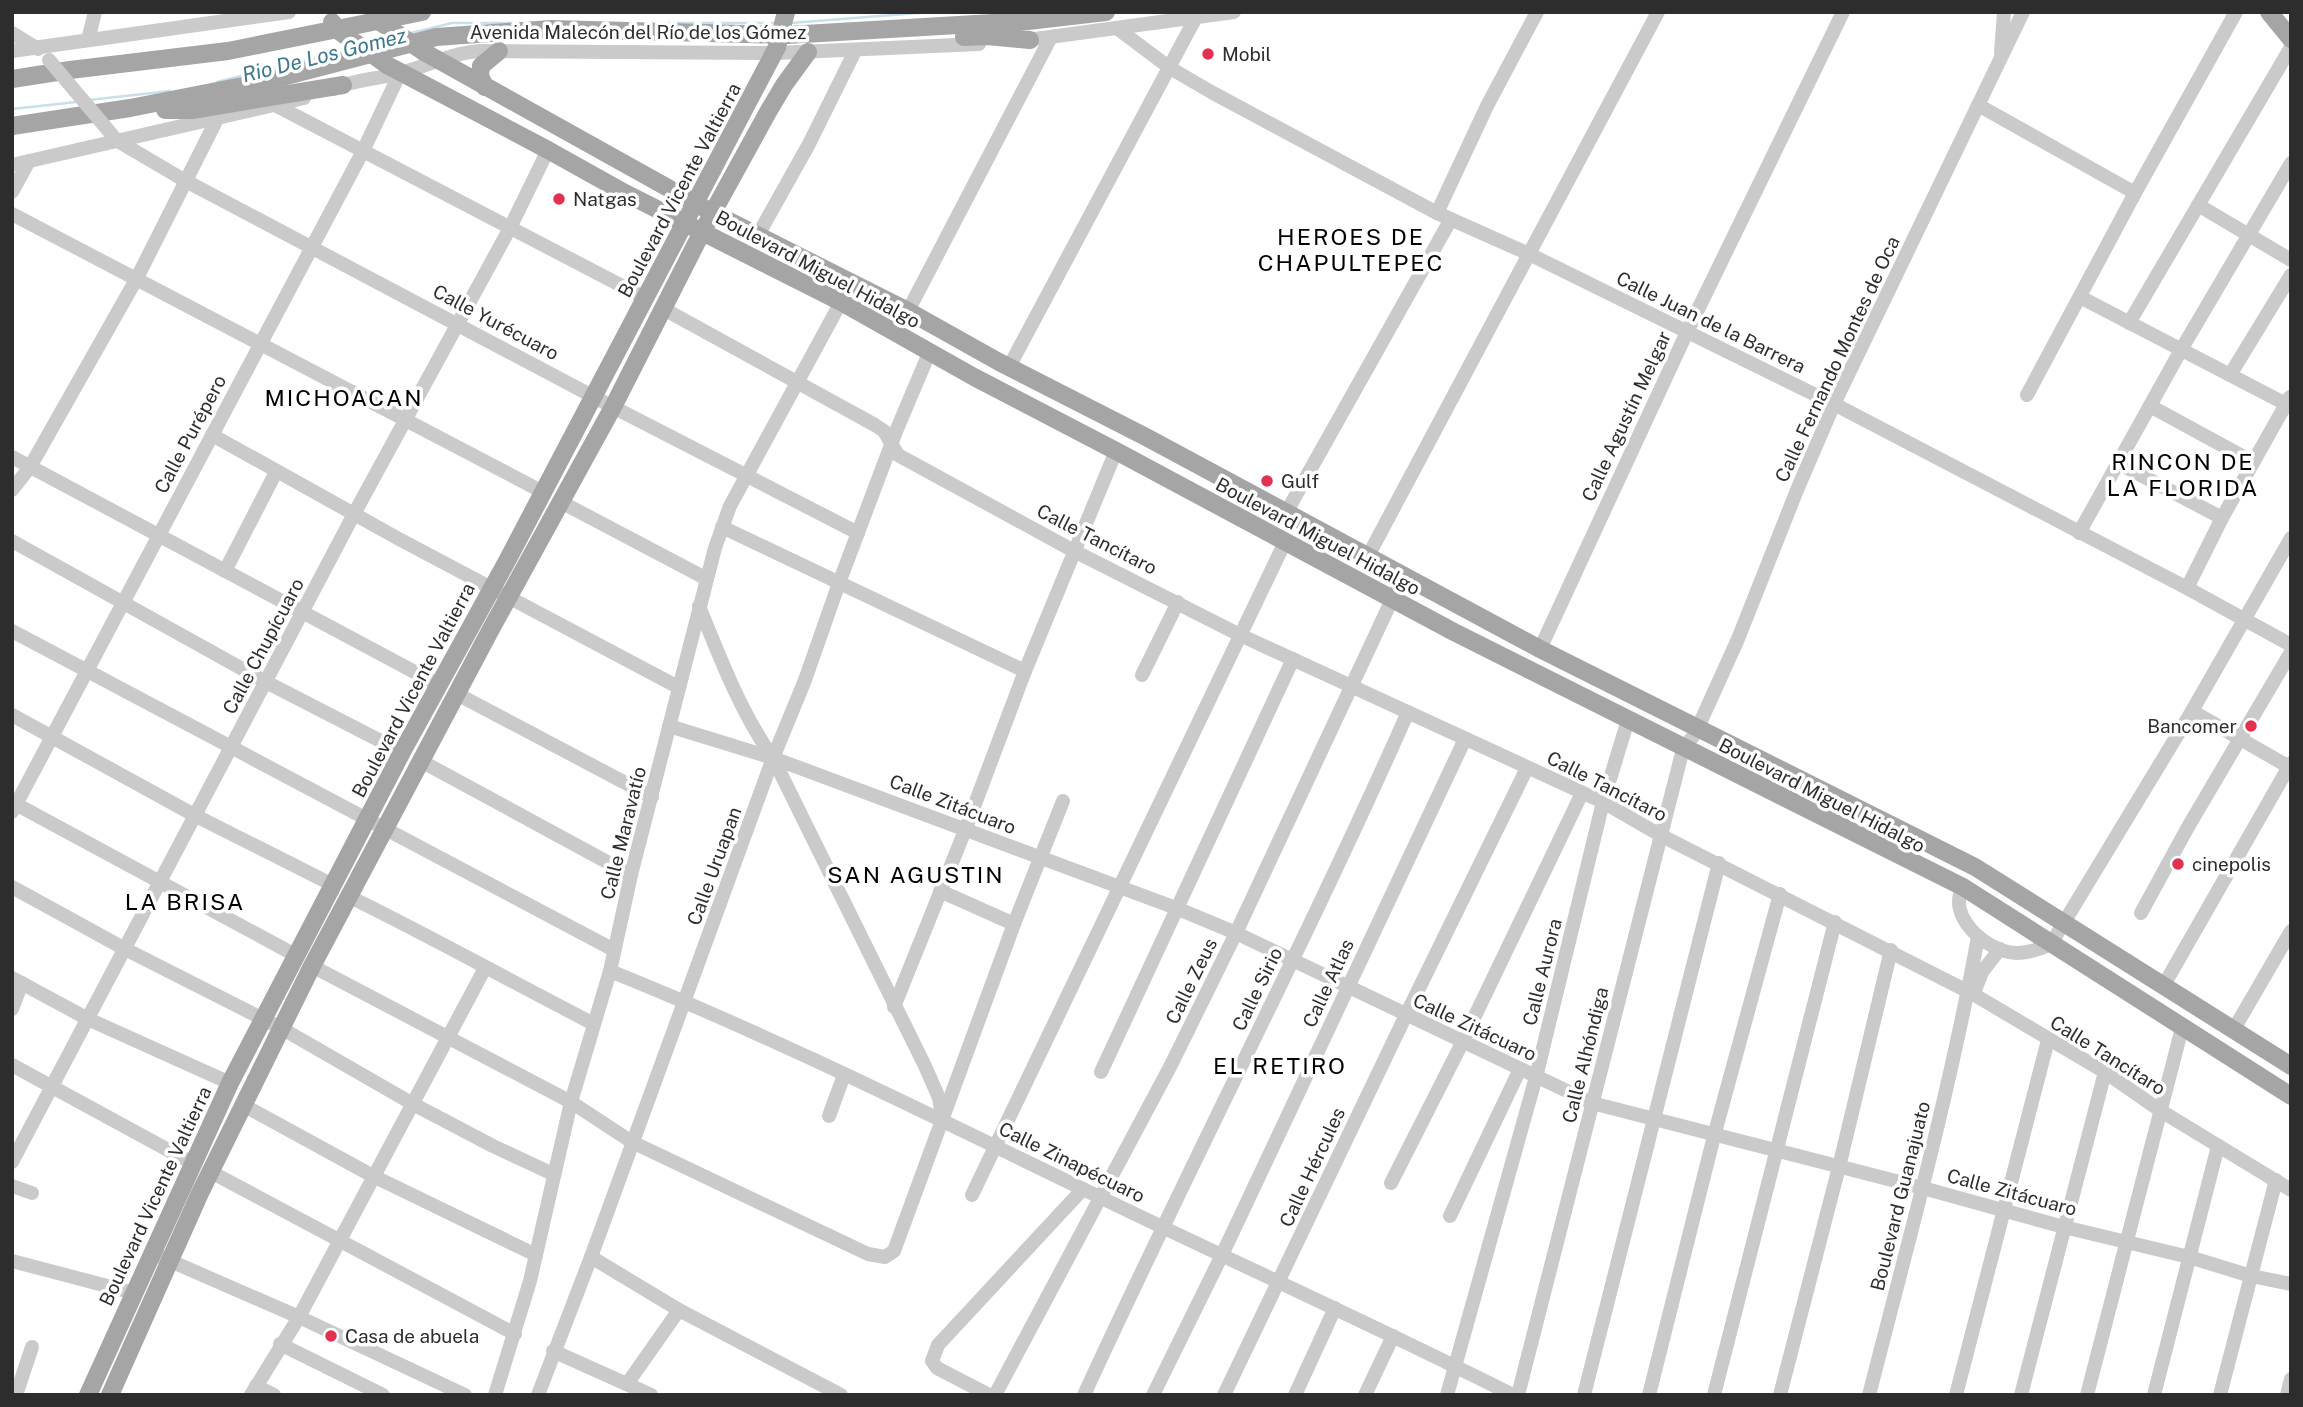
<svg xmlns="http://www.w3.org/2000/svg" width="2303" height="1407" font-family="'Public Sans',sans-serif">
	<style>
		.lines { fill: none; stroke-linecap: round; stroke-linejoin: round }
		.stream { stroke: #c7e0ea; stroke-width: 2.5 }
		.minor { stroke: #cacaca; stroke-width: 14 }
		.major { stroke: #a5a5a5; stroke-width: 18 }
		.minor-bridge { stroke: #cacaca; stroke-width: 14 }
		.major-bridge { stroke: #a5a5a5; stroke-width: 18 }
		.poi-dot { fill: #e23150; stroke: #fff; stroke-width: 2.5 }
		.labels { text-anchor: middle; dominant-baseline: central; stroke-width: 7; stroke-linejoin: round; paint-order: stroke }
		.street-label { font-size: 19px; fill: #2d2d2d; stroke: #fff }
		.poi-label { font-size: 19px; fill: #2d2d2d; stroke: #fff; text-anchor: start }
		.water-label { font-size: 21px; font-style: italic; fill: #3c778d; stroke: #fff }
		.quarter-label { font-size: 23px; letter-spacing: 2px; fill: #000; stroke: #fff }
	</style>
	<rect width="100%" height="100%" fill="#fff"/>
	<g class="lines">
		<!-- stream -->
		<g class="stream">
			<path d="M658,23H777"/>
			<path d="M791,23L931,12"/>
			<path d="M411,33L452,23H518"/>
			<path d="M370,43L391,38"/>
			<path d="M217,82L350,49"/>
			<path d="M89,100L170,91"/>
			<path d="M12,109L76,102"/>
		</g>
		<!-- minor -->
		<g class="minor">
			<path d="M1118,29L1170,68L1213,93L1437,213L1529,254L1834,404L2187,588L2291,645"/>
			<path d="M12,33L38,49"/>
			<path d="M88,40L95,12"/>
			<path d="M1020,41L1234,12"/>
			<path d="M12,51L289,12"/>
			<path d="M2001,53L2004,12"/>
			<path d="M333,89C353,80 376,79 397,74C426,67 450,53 480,51L776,53L979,44"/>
			<path d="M1978,105L2135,193"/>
			<path d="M277,106L645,298"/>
			<path d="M116,140L184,180L613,407L858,533"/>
			<path d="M12,165L304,98"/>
			<path d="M12,192L29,161"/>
			<path d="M2198,205L2291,260"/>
			<path d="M1437,213L1487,106L1537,12"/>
			<path d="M12,214L543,492"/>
			<path d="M758,235L809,144L855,51"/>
			<path d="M2080,297L2286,404"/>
			<path d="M662,308L875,425L884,431L898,455L1074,551L1240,635L1603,802L1660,835L1973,994L2105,1072L2161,1111L2291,1190"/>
			<path d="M908,311L1051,37"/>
			<path d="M2129,323L2291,47"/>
			<path d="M1009,367L1195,19"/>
			<path d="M2230,375L2291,275"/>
			<path d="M2027,395L2135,193L2236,12"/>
			<path d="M2150,406L2253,462"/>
			<path d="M212,435L399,539L678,687"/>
			<path d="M12,457L439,685"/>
			<path d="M2118,463L2222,518"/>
			<path d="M12,490L30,467L137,278L217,119"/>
			<path d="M561,502L707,579"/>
			<path d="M1286,513L1451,219"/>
			<path d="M722,527L1025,671"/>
			<path d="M2079,533L2181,350L2291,163"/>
			<path d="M12,541L266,682L402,752"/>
			<path d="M1367,558L1658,12"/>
			<path d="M225,571L276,472"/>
			<path d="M2187,588L2222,518L2290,397"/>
			<path d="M699,606C720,658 741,713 773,758L925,1066L939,1098L942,1117"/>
			<path d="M12,631L614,950"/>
			<path d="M1540,649L1687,332L1843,12"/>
			<path d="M1142,675L1178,602"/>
			<path d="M457,694L652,797"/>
			<path d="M2192,711L2289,767"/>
			<path d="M12,715L196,816L333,885"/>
			<path d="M669,726L773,758L1176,908L1236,933L1592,1103L1923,1188L2064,1227L2189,1257L2251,1276L2291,1284"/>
			<path d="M421,761L631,875"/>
			<path d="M12,802L297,956"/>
			<path d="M12,812L363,151L400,73"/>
			<path d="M12,887L125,949L281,1028L413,1104L493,1146L553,1174"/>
			<path d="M1963,887C1947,915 1983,947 2008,952C2023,955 2037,950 2051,944L2192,711L2291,538"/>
			<path d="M940,891L1014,924"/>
			<path d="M350,897C432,937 512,982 594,1024"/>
			<path d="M2141,913L2188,827L2291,652"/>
			<path d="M312,966L571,1102L632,1142L868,1254L885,1257L894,1251L1014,924L1063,801"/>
			<path d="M610,971C772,1036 928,1114 1085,1190C1227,1259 1372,1324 1513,1395"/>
			<path d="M12,978L88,1019L230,1083"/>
			<path d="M2164,985L2291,763"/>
			<path d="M1974,993L1982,972L2000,949"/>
			<path d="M894,1007L966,828L1025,671L1116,451"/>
			<path d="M12,1009L22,983"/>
			<path d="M2234,1029L2291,931"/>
			<path d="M12,1065L192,1163"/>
			<path d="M1101,1072L1293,659"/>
			<path d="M243,1105L373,1176L536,1255"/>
			<path d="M829,1116L844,1075"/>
			<path d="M12,1162L354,514L510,228L548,150"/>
			<path d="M211,1172L515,1334"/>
			<path d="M1391,1183L1462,1043L1582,793"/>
			<path d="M12,1186L32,1193"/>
			<path d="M972,1195L1285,542"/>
			<path d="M1450,1216L1520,1069"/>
			<path d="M152,1253L299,1317L465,1395"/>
			<path d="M591,1257L679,1310L841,1395"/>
			<path d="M12,1261L134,1293"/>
			<path d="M280,1344L383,1395"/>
			<path d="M553,1351L651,1395"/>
			<path d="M627,1384L679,1310"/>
			<path d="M256,1386L274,1395"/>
			<path d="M16,1395L32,1347"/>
			<path d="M251,1395L299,1317L485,968"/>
			<path d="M495,1395L530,1281L571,1102L610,971L631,875L715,548L730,506L841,302"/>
			<path d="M538,1395L591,1257L773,758L805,680L839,583L897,429L930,351"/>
			<path d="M989,1395L937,1368L932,1361L938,1345L1083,1189"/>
			<path d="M995,1395L1171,1065L1236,933L1403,576"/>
			<path d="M1084,1395C1189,1166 1306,942 1408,712"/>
			<path d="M1153,1395L1222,1255L1465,739"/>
			<path d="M1224,1395L1406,1015L1527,768"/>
			<path d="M1295,1395L1335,1308"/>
			<path d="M1365,1395L1393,1336"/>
			<path d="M1447,1395L1536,1077L1603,802L1628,720"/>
			<path d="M1518,1395L1683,749L1695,734L1738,639L1797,490L1834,404L2023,12"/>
			<path d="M1584,1395L1719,863"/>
			<path d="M1649,1395L1714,1136L1780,894"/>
			<path d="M1714,1395L1835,922"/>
			<path d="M1780,1395L1839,1167L1891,950"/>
			<path d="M1869,1395C1908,1243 1950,1091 1978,937"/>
			<path d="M1956,1395L2048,1040"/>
			<path d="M2021,1395L2105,1072"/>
			<path d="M2087,1395L2182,1028"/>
			<path d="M2154,1395L2218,1146"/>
			<path d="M2220,1395L2276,1180"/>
			<path d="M2287,1395L2291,1379"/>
		</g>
		<!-- major -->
		<g class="major">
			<path d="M2269,12L2291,39"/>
			<path d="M964,37L987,36L1030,40"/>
			<path d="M424,52L713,213L908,311L999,362L1146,437L1540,649L1975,867L2291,1066"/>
			<path d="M387,65L548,150L625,193L841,302L974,377L1116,451L1454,632L1963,887L2291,1096"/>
			<path d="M12,79L70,70L228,51L422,12"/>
			<path d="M485,87L480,76L481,66L499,51"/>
			<path d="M165,110H192L343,85"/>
			<path d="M12,126L130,108L263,82L436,37L551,29L787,35L1028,21L1106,12"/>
			<path d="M88,1395L230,1083L402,752L507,561L777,47"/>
			<path d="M110,1395L200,1193L312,966L491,629L613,407L702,232L768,112L784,85L808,52"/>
		</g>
		<!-- minor-bridge -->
		<path class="minor-bridge" d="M49,60L113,136"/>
		<!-- major-bridge -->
		<g class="major-bridge">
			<path d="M373,17L424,52"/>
			<path d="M332,22L340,32L387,65"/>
			<path d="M777,47L786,12"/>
		</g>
	</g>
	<!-- markers -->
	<g class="poi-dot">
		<circle cx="1208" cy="54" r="7"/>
		<circle cx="559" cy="199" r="7"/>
		<circle cx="1267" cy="481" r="7"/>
		<circle cx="2251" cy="726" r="7"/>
		<circle cx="2178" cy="864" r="7"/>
		<circle cx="331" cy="1336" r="7"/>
	</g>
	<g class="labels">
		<!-- street labels -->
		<g class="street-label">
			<text x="638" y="32">Avenida Malecón del Río de los Gómez</text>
			<text transform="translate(679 190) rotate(-62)">Boulevard Vicente Valtierra</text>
			<text transform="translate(818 269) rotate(28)">Boulevard Miguel Hidalgo</text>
			<text transform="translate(496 322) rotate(28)">Calle Yurécuaro</text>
			<text transform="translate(1711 322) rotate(26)">Calle Juan de la Barrera</text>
			<text transform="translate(1837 359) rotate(-65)">Calle Fernando Montes de Oca</text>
			<text transform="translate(1626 416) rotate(-65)">Calle Agustín Melgar</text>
			<text transform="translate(190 434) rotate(-62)">Calle Purépero</text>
			<text transform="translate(1318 536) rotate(28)">Boulevard Miguel Hidalgo</text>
			<text transform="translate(1097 539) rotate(27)">Calle Tancítaro</text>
			<text transform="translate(263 646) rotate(-62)">Calle Chupícuaro</text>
			<text transform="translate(413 690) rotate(-62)">Boulevard Vicente Valtierra</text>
			<text transform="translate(1607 786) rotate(27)">Calle Tancítaro</text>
			<text transform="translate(1822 795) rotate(27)">Boulevard Miguel Hidalgo</text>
			<text transform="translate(953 804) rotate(21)">Calle Zitácuaro</text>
			<text transform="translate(623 833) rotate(-76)">Calle Maravatío</text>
			<text transform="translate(714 866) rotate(-70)">Calle Uruapan</text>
			<text transform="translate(1542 972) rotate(-76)">Calle Aurora</text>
			<text transform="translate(1191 981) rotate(-64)">Calle Zeus</text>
			<text transform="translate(1328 983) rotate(-65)">Calle Atlas</text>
			<text transform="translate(1257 989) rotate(-64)">Calle Sirio</text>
			<text transform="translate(1475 1027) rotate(25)">Calle Zitácuaro</text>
			<text transform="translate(1585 1055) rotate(-76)">Calle Alhóndiga</text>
			<text transform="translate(2108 1055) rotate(32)">Calle Tancítaro</text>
			<text transform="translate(1072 1162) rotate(26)">Calle Zinapécuaro</text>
			<text transform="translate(1312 1167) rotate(-65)">Calle Hércules</text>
			<text transform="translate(2012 1192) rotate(15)">Calle Zitácuaro</text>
			<text transform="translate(155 1196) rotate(-65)">Boulevard Vicente Valtierra</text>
			<text transform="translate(1900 1196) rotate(-76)">Boulevard Guanajuato</text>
		</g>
		<!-- poi labels -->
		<g class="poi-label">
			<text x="1222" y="54">Mobil</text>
			<text x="573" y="199">Natgas</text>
			<text x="1281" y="481">Gulf</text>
			<text x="2237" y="726" text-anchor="end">Bancomer</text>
			<text x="2192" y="864">cinepolis</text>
			<text x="345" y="1336">Casa de abuela</text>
		</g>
		<!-- water labels -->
		<g class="water-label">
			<text transform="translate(324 55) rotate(-14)">Rio De Los Gomez</text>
		</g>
		<!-- quarter labels -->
		<g class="quarter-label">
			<text x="1351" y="236">HEROES DE<tspan x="1351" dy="26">CHAPULTEPEC</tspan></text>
			<text x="344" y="397">MICHOACAN</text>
			<text x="2183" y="461">RINCON DE<tspan x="2183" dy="26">LA FLORIDA</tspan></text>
			<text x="916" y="874">SAN AGUSTIN</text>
			<text x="185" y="901">LA BRISA</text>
			<text x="1280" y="1065">EL RETIRO</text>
		</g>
	</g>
	<!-- border -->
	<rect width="2303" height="1407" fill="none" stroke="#2d2d2d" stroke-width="28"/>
</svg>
